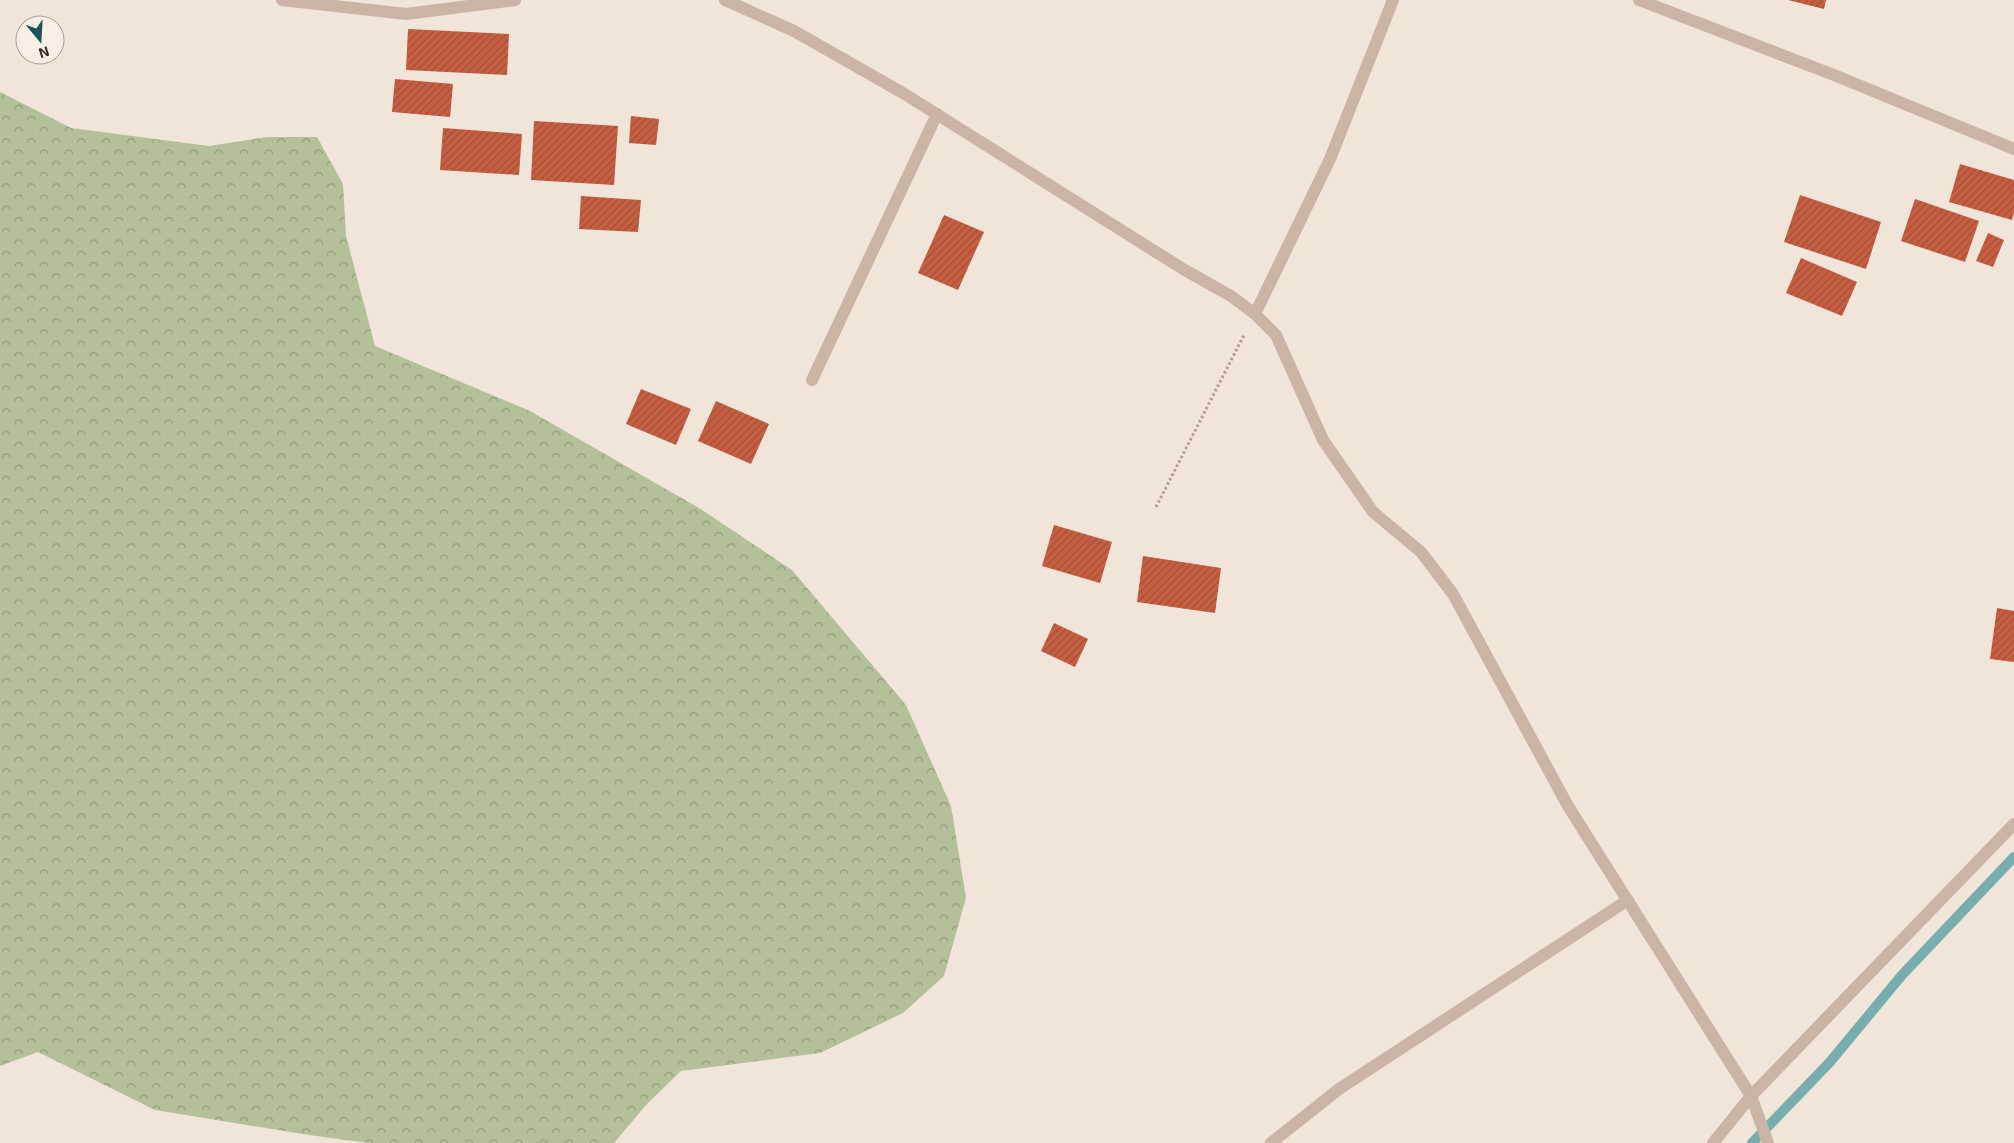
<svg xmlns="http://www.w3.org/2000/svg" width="2014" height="1143" font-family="'Exo 2',sans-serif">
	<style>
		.forest { fill: url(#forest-crowns) }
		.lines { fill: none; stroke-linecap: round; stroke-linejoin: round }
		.stream { stroke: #78adae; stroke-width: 10 }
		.building { fill: url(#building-hatch) }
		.path { stroke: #b59e8f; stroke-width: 3; stroke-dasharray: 2.5 2.5; stroke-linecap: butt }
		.street { stroke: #c9b4a5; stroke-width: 12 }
	</style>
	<defs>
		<pattern id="forest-crowns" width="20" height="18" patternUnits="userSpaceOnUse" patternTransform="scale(1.25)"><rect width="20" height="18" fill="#b4c099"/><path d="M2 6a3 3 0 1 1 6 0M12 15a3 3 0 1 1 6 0" fill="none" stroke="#939c7d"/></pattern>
		<pattern id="building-hatch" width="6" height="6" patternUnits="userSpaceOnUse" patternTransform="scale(1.25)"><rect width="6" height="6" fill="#c65f42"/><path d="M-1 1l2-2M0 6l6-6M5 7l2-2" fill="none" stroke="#a24f37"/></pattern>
	</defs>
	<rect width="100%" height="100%" fill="#f1e5d9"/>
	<!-- forest -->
	<path class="forest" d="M0,92L71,128L209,146L267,137H317L343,184L346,236L375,346L530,411L699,508L792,570L906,705L951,806L966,898L944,976L903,1013L820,1053L681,1071L646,1105L614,1143H368L309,1135L155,1110L38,1052L0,1066Z"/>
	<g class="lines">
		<!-- stream -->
		<path class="stream" d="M1752,1143L1830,1062L1902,975L2014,857"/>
	</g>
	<!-- building -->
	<g class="building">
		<path d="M1788,0H1826L1824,9Z"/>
		<path d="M408,29L509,34L507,75L406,70Z"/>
		<path d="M395,79L453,84L450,117L392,112Z"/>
		<path d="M631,116L659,119L656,145L629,143Z"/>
		<path d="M534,121L618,126L614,185L531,180Z"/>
		<path d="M443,128L522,134L519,175L440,170Z"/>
		<path d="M1960,164L2014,180V212L2012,220L1949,202Z"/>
		<path d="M1800,195L1881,222L1866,269L1784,242Z"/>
		<path d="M581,196L641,200L638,232L579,229Z"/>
		<path d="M1915,199L1979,221L1965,262L1901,241Z"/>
		<path d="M944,215L984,232L958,290L918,273Z"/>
		<path d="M1988,233L2004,240L1993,267L1976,261Z"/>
		<path d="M1801,258L1857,282L1842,316L1786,293Z"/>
		<path d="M641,389L691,409L676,445L626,424Z"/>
		<path d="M716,401L769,424L751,464L698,441Z"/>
		<path d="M1054,525L1112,542L1100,583L1042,566Z"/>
		<path d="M1143,556L1221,568L1215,613L1137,602Z"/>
		<path d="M1997,608L2014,611V662L1990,659Z"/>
		<path d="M1054,623L1088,639L1075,667L1041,651Z"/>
	</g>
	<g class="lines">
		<!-- path -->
		<path class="path" d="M1156,507L1244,335"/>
		<!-- street -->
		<g class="street">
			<path d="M282,0L406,14L515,0"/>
			<path d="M725,0L794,31L903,93L1183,269L1231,296L1255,314L1276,335L1323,440L1373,512L1421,552L1453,594L1568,806L1751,1096L1768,1143"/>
			<path d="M1639,0L1834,75L2014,149"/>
			<path d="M1255,314L1330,159L1393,0"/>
			<path d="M812,380L937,114"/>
			<path d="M1271,1143L1339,1089L1628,900"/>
			<path d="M1713,1143L1751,1096L2014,824"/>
		</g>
	</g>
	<!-- north arrow -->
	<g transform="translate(40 40) rotate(162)"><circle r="24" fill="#f9efe5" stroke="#aaa099"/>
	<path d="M0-4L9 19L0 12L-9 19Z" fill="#1c5356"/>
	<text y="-8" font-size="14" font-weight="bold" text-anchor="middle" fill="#342a26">N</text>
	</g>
</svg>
